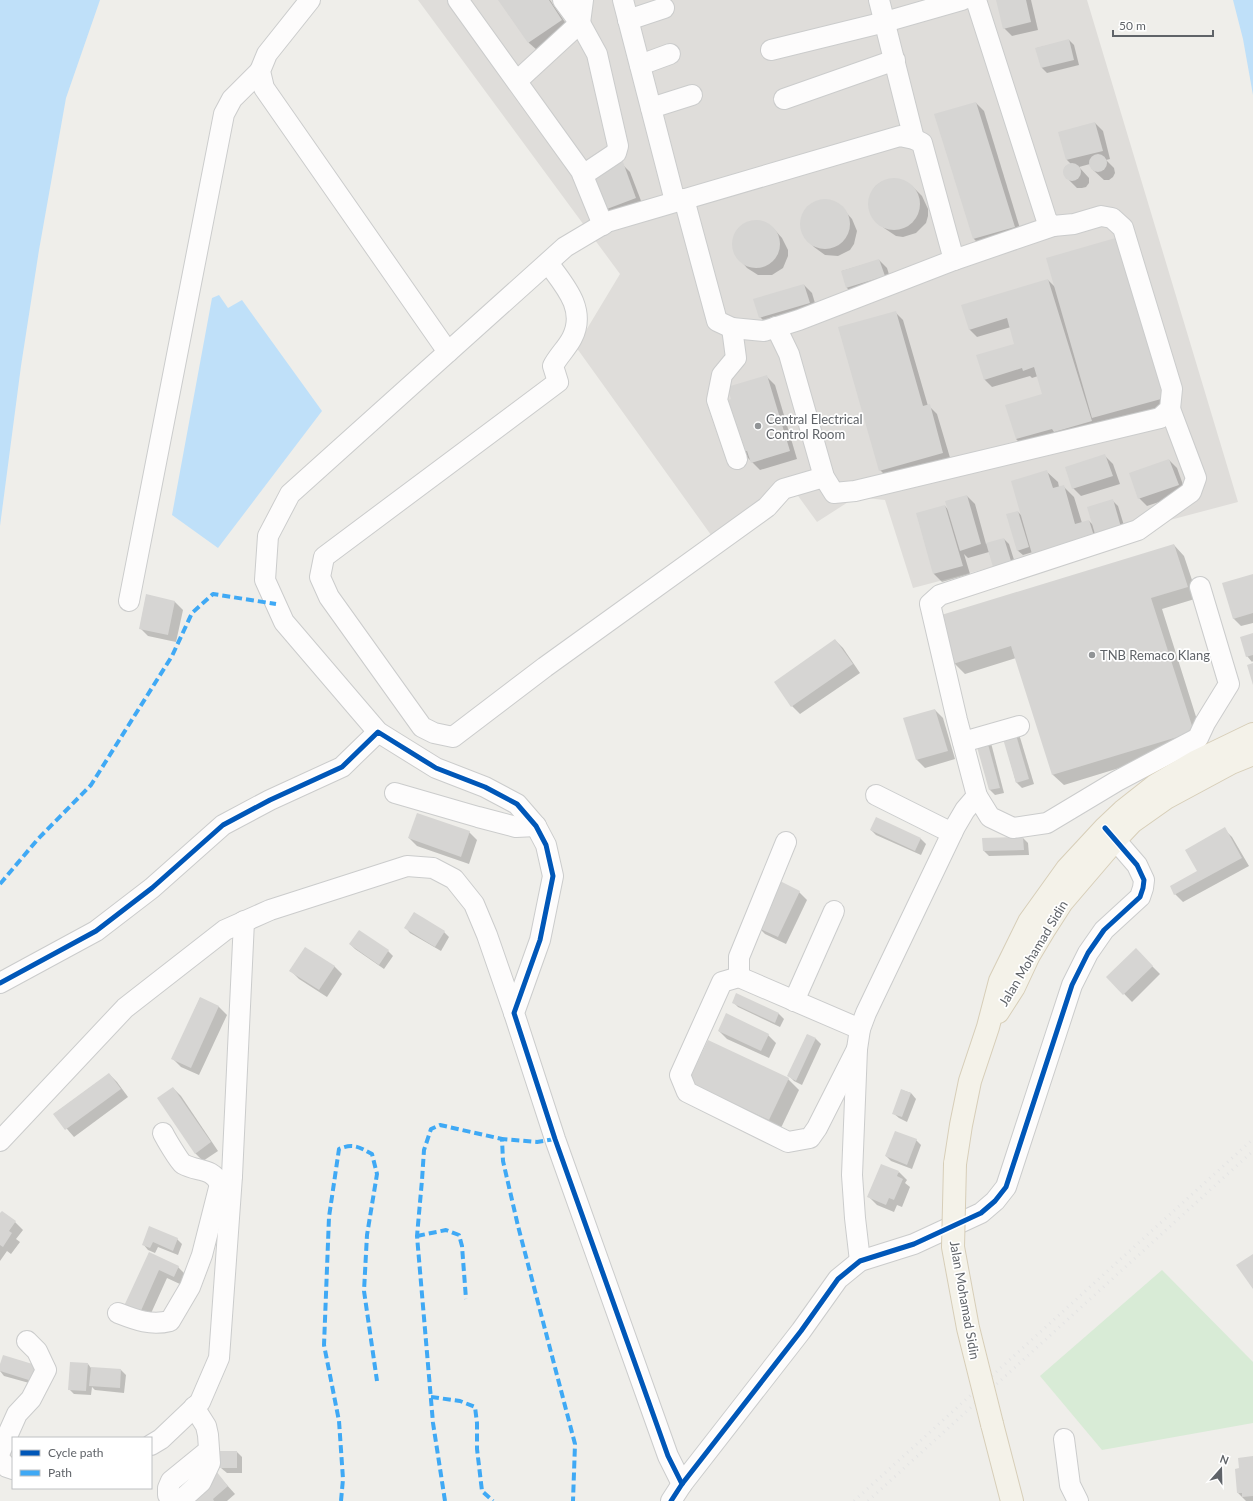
<svg xmlns="http://www.w3.org/2000/svg" width="1253" height="1501" font-family="Lato,sans-serif">
	<style>
		.industrial { fill: #dfddda }
		.green { fill: #d8ebd6 }
		.water { fill: #bfe0f9 }
		.shadow { fill: #0003 }
		.building { fill: #d6d5d3 }
		.lines { fill: none; stroke-linecap: round; stroke-linejoin: round }
		.minor-casing { stroke: #cbcccc; stroke-width: 22 }
		.major-casing { stroke: #d7ceb8; stroke-width: 24 }
		.minor { stroke: #fdfcfc; stroke-width: 20 }
		.major { stroke: #f4f2e9; stroke-width: 22 }
		.rail { stroke: #e4e4e4; stroke-width: 3; stroke-dasharray: 1 5; stroke-linecap: butt }
		.major-bridge-casing { stroke: #d7ceb8; stroke-width: 24; stroke-linecap: butt }
		.major-bridge { stroke: #f4f2e9; stroke-width: 22 }
		.quiet { stroke: #3fa9f5; stroke-width: 4; stroke-dasharray: 8 4; stroke-linecap: butt }
		.cycleway-casing { stroke: #fff; stroke-width: 8 }
		.cycleway { stroke: #0057b8; stroke-width: 5 }
		.poi-dot { fill: #919496; stroke: #fff; stroke-width: 1.5 }
		.labels { text-anchor: middle; dominant-baseline: central; stroke-width: 3.5; stroke-linejoin: round; paint-order: stroke }
		.poi-label { font-size: 13px; fill: #5f6368; stroke: #fff; text-anchor: start }
		.street-label { font-size: 13px; fill: #5f6368; stroke: #fff }
	</style>
	<rect width="100%" height="100%" fill="#efeeea"/>
	<!-- industrial -->
	<path class="industrial" d="M418,0H1087L1238,502L913,588L885,500L856,497L817,522L796,493L771,512L711,535L576,347L620,274Z"/>
	<!-- green -->
	<path class="green" d="M1162,1270L1253,1362V1423L1102,1450L1040,1376Z"/>
	<!-- water -->
	<g class="water">
		<path d="M0,0H100L66,98L39,250L21,366L0,526Z"/>
		<path d="M1233,0H1253V95L1243,39Z"/>
		<path d="M219,295L228,308L242,300L322,411L218,548L172,515L212,298Z"/>
	</g>
	<!-- shadow -->
	<g class="shadow">
		<path d="M499,0H550L569,28L537,50L529,43Z"/>
		<path d="M997,0H1031L1038,30L1012,36L1004,28Z"/>
		<path d="M1069,40L1074,45L1079,65L1047,73L1042,68L1037,48Z"/>
		<path d="M976,103L984,111L1022,235L982,247L974,239Z"/>
		<path d="M1095,123L1103,131L1110,159L1106,160L1114,168L1115,173L1113,177L1109,180H1104L1092,169L1090,164L1079,167L1089,178V183L1086,187L1082,188H1077L1065,176L1064,171L1065,167L1071,164L1067,160L1059,133Z"/>
		<path d="M622,164L630,172L643,206L615,217L607,209Z"/>
		<path d="M894,179L901,180L913,187L922,196L928,209V216L926,223L916,233L903,237L896,236L884,228L875,220L869,207V200L875,187L881,182Z"/>
		<path d="M820,201L833,202L844,210L852,219L857,231L854,244L850,250L838,256L825,255L814,247L806,238L801,225V219L808,207Z"/>
		<path d="M756,221L763,222L774,229L782,238L788,250V256L783,268L772,275H758L747,268L735,254L733,241L738,229L743,225Z"/>
		<path d="M879,260L887,268L892,284L855,296L847,288L842,271Z"/>
		<path d="M1048,280L1055,287L1180,403L1024,447L1016,439L1043,395L1038,376L1032,378L1030,376L992,387L984,379L1016,344L1011,327L977,337L969,329Z"/>
		<path d="M804,285L812,293L817,310L768,325L760,317Z"/>
		<path d="M895,312L903,320L928,406H929L937,414L951,461L888,478L880,470Z"/>
		<path d="M767,377L775,385L797,459L760,470L742,452Z"/>
		<path d="M1105,456L1113,464L1120,484L1081,496L1073,488Z"/>
		<path d="M1169,460L1177,468L1186,493L1147,506L1139,498Z"/>
		<path d="M1047,472L1058,482L1059,487L1063,486L1074,497L1082,523L1089,521L1093,525L1113,501L1118,506L1126,532L1044,564L1033,552L1023,555L1017,550L1018,512L1022,516Z"/>
		<path d="M967,496L975,504L986,544L1004,539L1009,544L1016,566L999,571L994,566L989,552L968,558L964,554L970,574L942,582L934,574L917,514L945,506L949,511Z"/>
		<path d="M1174,545L1184,556L1198,598L1162,609L1204,742L1064,785L1053,775L1016,658L965,674L954,663Z"/>
		<path d="M1253,575V623L1241,626L1233,618Z"/>
		<path d="M147,595L175,602L183,610L176,642L148,636L140,628Z"/>
		<path d="M1253,634V661L1252,662L1247,656Z"/>
		<path d="M835,640L843,648L860,673L800,714L792,706Z"/>
		<path d="M935,710L943,718L955,759L925,768L917,760Z"/>
		<path d="M1002,732L1019,734L1034,784L1022,788L1016,782Z"/>
		<path d="M976,740L991,743L1004,793L995,795L990,790Z"/>
		<path d="M877,819L921,839L926,844L921,855L876,835L871,830Z"/>
		<path d="M1224,829L1232,837L1249,866L1183,902L1175,894L1198,871Z"/>
		<path d="M469,832L477,840L469,864L417,846L409,838Z"/>
		<path d="M1023,838L1028,843L1029,855L989,856L984,851L983,839Z"/>
		<path d="M799,892L807,900L786,944L765,934L757,926Z"/>
		<path d="M405,927L444,932L449,937L441,951L410,933Z"/>
		<path d="M350,944L388,951L393,956L384,969L355,949Z"/>
		<path d="M1136,950L1160,974L1132,1002L1108,977Z"/>
		<path d="M334,966L342,974L327,997L299,979L291,971Z"/>
		<path d="M200,998L219,1007L227,1015L199,1075L181,1067L173,1059Z"/>
		<path d="M733,1002L779,1014L784,1019L780,1027L738,1007Z"/>
		<path d="M719,1031L768,1035L776,1043L769,1058L727,1039Z"/>
		<path d="M807,1035L816,1039L821,1044L802,1085L794,1081L789,1076Z"/>
		<path d="M109,1074L117,1082L128,1097L74,1137L54,1114Z"/>
		<path d="M788,1079L799,1090L780,1130L700,1093Z"/>
		<path d="M173,1088L181,1096L218,1151L203,1161L195,1153Z"/>
		<path d="M902,1090L911,1093L916,1099L907,1122L899,1118L893,1113Z"/>
		<path d="M916,1140L921,1145L912,1169L891,1161L886,1156Z"/>
		<path d="M899,1172L907,1180L905,1183L910,1187L902,1207L897,1205L894,1212L877,1205L869,1197Z"/>
		<path d="M0,1215L15,1222L23,1230L16,1239L20,1242L11,1254L7,1251L0,1261Z"/>
		<path d="M150,1228L177,1239L182,1244L178,1255L158,1247L155,1253L148,1250L143,1244Z"/>
		<path d="M149,1253L178,1267L186,1275L182,1285L167,1278L148,1320L133,1314Z"/>
		<path d="M88,1364L91,1368L121,1370L126,1375L124,1393L95,1390L92,1387L91,1395L74,1394L69,1389Z"/>
		<path d="M39,1367L40,1386L4,1376L0,1371V1368Z"/>
		<path d="M237,1452L242,1457V1473H227L221,1468Z"/>
		<path d="M1253,1457V1501H1246L1238,1493Z"/>
		<path d="M216,1473L235,1494L227,1501H188Z"/>
	</g>
	<!-- building -->
	<g class="building">
		<path d="M498,0H549L562,20L528,43Z"/>
		<path d="M996,0H1026L1031,22L1003,29Z"/>
		<path d="M1069,39L1074,60L1041,68L1035,48Z"/>
		<path d="M976,102L1015,227L973,239L934,114Z"/>
		<path d="M1095,122L1103,151L1066,160L1058,132Z"/>
		<circle cx="1098" cy="163" r="9"/>
		<path d="M623,162L636,198L607,209L593,174Z"/>
		<circle cx="1072" cy="172" r="9"/>
		<circle cx="894" cy="204" r="26"/>
		<circle cx="825" cy="224" r="25"/>
		<circle cx="756" cy="244" r="24"/>
		<path d="M1126,235L1172,396L1092,418L1046,258Z"/>
		<path d="M879,259L885,276L846,288L841,271Z"/>
		<path d="M1048,279L1092,421L1054,432L1052,429L1016,439L1005,405L1042,394L1034,367L1023,371L1022,368L984,380L976,355L1014,344L1007,318L969,330L961,305Z"/>
		<path d="M804,284L810,303L759,318L753,299Z"/>
		<path d="M896,311L923,406L930,404L943,453L879,471L838,327Z"/>
		<path d="M767,375L790,451L751,463L747,451L741,453L725,401L731,399L727,387Z"/>
		<path d="M1105,454L1113,476L1072,489L1065,467Z"/>
		<path d="M1169,459L1179,485L1138,499L1129,473Z"/>
		<path d="M1047,470L1053,488L1064,485L1075,524L1089,520L1094,536L1032,554L1011,481Z"/>
		<path d="M967,495L981,544L960,551L945,501Z"/>
		<path d="M1113,499L1121,527L1095,534L1087,507Z"/>
		<path d="M945,505L963,566L933,574L916,513Z"/>
		<path d="M1018,511L1029,547L1017,551L1006,514Z"/>
		<path d="M1004,538L1011,561L993,567L986,543Z"/>
		<path d="M1174,544L1188,587L1151,598L1194,732L1052,775L1011,646L953,664L938,616Z"/>
		<path d="M1253,574V613L1233,619L1222,583Z"/>
		<path d="M146,594L175,601L168,635L139,629Z"/>
		<path d="M1253,633V655L1246,657L1240,637Z"/>
		<path d="M835,639L853,664L791,707L774,682Z"/>
		<path d="M1253,663V685L1247,665Z"/>
		<path d="M935,709L948,751L916,760L903,718Z"/>
		<path d="M1014,728L1029,779L1016,783L1001,732Z"/>
		<path d="M986,737L1000,788L989,790L975,740Z"/>
		<path d="M417,813L470,831L461,857L408,838Z"/>
		<path d="M876,817L921,838L915,851L870,830Z"/>
		<path d="M1225,827L1242,858L1174,895L1170,886L1197,871L1185,850Z"/>
		<path d="M1023,837L1024,850L983,851L982,838Z"/>
		<path d="M778,880L800,891L778,937L756,927Z"/>
		<path d="M414,912L445,931L435,947L404,928Z"/>
		<path d="M359,930L389,950L379,965L349,944Z"/>
		<path d="M305,947L335,966L319,990L289,971Z"/>
		<path d="M1136,948L1153,966L1123,995L1106,977Z"/>
		<path d="M736,993L779,1013L775,1023L732,1003Z"/>
		<path d="M200,997L219,1006L191,1068L171,1059Z"/>
		<path d="M726,1013L769,1034L761,1051L718,1031Z"/>
		<path d="M807,1034L816,1038L796,1081L787,1076Z"/>
		<path d="M708,1040L789,1078L769,1120L688,1082Z"/>
		<path d="M109,1073L121,1089L65,1130L53,1114Z"/>
		<path d="M173,1087L211,1142L195,1154L157,1098Z"/>
		<path d="M901,1089L911,1093L902,1117L892,1114Z"/>
		<path d="M895,1131L917,1139L907,1165L885,1156Z"/>
		<path d="M881,1164L899,1171L897,1176L903,1179L894,1200L889,1198L886,1205L867,1197Z"/>
		<path d="M2,1211L16,1221L9,1231L12,1233L3,1247L0,1245V1213Z"/>
		<path d="M149,1226L178,1238L173,1251L153,1242L150,1248L142,1245Z"/>
		<path d="M149,1252L179,1266L174,1277L159,1270L140,1313L124,1306Z"/>
		<path d="M1253,1254V1289L1236,1265Z"/>
		<path d="M3,1355L39,1366L35,1382L0,1371V1364Z"/>
		<path d="M70,1362L88,1363L86,1391L68,1390Z"/>
		<path d="M91,1367L121,1369L120,1388L89,1386Z"/>
		<rect x="220" y="1451" width="17" height="17"/>
		<path d="M1253,1456V1496L1242,1497V1493H1237L1235,1469L1239,1468L1238,1458Z"/>
		<path d="M216,1471L228,1486L213,1499L214,1501H187L176,1487L191,1475Z"/>
	</g>
	<g class="lines">
		<defs>
			<g id="minor">
				<path d="M310,0L267,54L260,71L264,88L448,352"/>
				<path d="M458,0L581,171L603,225"/>
				<path d="M563,0L580,23L597,54L618,146L616,153L583,175"/>
				<path d="M623,0L675,201"/>
				<path d="M879,0L914,139"/>
				<path d="M628,20L664,8"/>
				<path d="M771,50L885,22L962,0"/>
				<path d="M640,65L670,54"/>
				<path d="M517,81L580,23L583,0"/>
				<path d="M784,99L895,60"/>
				<path d="M651,108L692,95"/>
				<path d="M684,199L717,321L732,328L764,331L799,320L954,260L1053,226"/>
				<path d="M548,263C564,285 587,309 572,338C567,348 558,356 553,366L558,382L324,557L320,577L329,597L422,727L434,733L453,737L545,667L767,507L783,489L824,477"/>
				<path d="M776,327L789,354L824,477L834,493L855,491L1160,418L1170,409L1172,389L1123,228L1112,218L1101,216L1074,224L1053,226L1047,221L976,0"/>
				<path d="M732,328L736,358L722,375L717,400L737,459"/>
				<path d="M1170,409L1196,478L1191,492L1138,530L940,595L930,604L957,720L977,796L990,817L1013,828L1047,823L1117,781L1198,738L1205,723L1229,684L1200,587"/>
				<path d="M129,601L224,114L232,99L260,71"/>
				<path d="M963,742L1019,726"/>
				<path d="M395,793L478,817L516,827L536,826"/>
				<path d="M876,795L952,833"/>
				<path d="M739,977V957L786,842"/>
				<path d="M0,983L96,931L152,888L223,825L270,800L342,767L378,732"/>
				<path d="M794,1001L834,911"/>
				<path d="M857,1049L817,1128L810,1138L788,1142L687,1092L680,1075L722,982L739,977L860,1029"/>
				<path d="M163,1133C166,1139 179,1161 183,1164C197,1172 212,1167 220,1184"/>
				<path d="M0,1141L125,1008L225,930L270,910L407,866L433,868L454,879L474,904L487,935L514,1013"/>
				<path d="M860,1261L855,1218L852,1175L857,1049L860,1029L866,1013L955,827L965,810L977,796"/>
				<path d="M118,1313C136,1320 151,1326 170,1321L190,1287L202,1255L220,1184L232,1176"/>
				<path d="M194,1407L206,1426L208,1435L210,1463L201,1482L180,1501L175,1500L168,1495V1488L171,1481L209,1450"/>
				<path d="M1064,1439L1070,1485L1078,1501"/>
				<path d="M151,1445L161,1439L200,1402L219,1358L232,1176L244,921"/>
				<path d="M0,1452L17,1414L31,1399L46,1370L37,1351L27,1341"/>
				<path d="M0,1460L7,1467L13,1469"/>
				<path d="M682,1484L668,1456L555,1139L514,1013L540,940L553,876L546,845L536,826L517,804L485,787L436,768L378,732L284,622L265,580L268,536L290,494L565,247L607,222L900,136L914,139L922,143L954,260"/>
				<path d="M671,1501L682,1484L801,1331L838,1279L860,1261L914,1244L981,1213L995,1201L1006,1187L1072,985L1088,953L1104,930L1140,897L1143,888L1144,880L1137,865L1105,828"/>
			</g>
			<g id="major">
				<path d="M998,1012L1014,987L1029,955L1044,930L1062,902L1115,840L1132,822L1166,798L1231,763L1253,754"/>
				<path d="M955,1164L961,1125L970,1081L988,1027L1000,981L1029,922L1067,869L1105,828L1123,811L1156,785L1195,762L1253,734"/>
				<path d="M992,1424L1012,1501"/>
			</g>
		</defs>
		<!-- minor casing -->
		<use href="#minor" class="minor-casing"/>
		<!-- major casing -->
		<use href="#major" class="major-casing"/>
		<!-- minor -->
		<use href="#minor" class="minor"/>
		<!-- major -->
		<use href="#major" class="major"/>
		<!-- rail -->
		<g class="rail">
			<path d="M854,1501L1253,1139"/>
			<path d="M868,1501L1253,1151"/>
		</g>
		<defs>
			<path id="major-bridge" d="M955,1164L953,1247L968,1328L992,1424"/>
		</defs>
		<!-- major-bridge casing -->
		<use href="#major-bridge" class="major-bridge-casing"/>
		<!-- major-bridge -->
		<use href="#major-bridge" class="major-bridge"/>
		<!-- quiet -->
		<g class="quiet">
			<path d="M0,884L38,839L91,785L172,656L192,613L213,594L276,604"/>
			<path d="M555,1139L537,1142L502,1139L503,1161L518,1226L575,1444L573,1501"/>
			<path d="M417,1236L446,1230L459,1235L462,1246L466,1299"/>
			<path d="M431,1397L460,1401L475,1407L477,1423V1449L482,1491L493,1501"/>
			<path d="M341,1501L343,1479L339,1421L324,1345L329,1217L339,1149C353,1143 359,1147 372,1154L377,1174L367,1235L364,1291L377,1381"/>
			<path d="M445,1501L433,1423L417,1236L422,1180L424,1150L431,1129L440,1125L502,1139"/>
		</g>
		<defs>
			<g id="cycleway">
				<path d="M0,983L96,931L152,888L223,825L270,800L342,767L378,732L436,768L485,787L517,804L536,826L546,845L553,876L540,940L514,1013L555,1139L668,1456L682,1484"/>
				<path d="M671,1501L682,1484L801,1331L838,1279L860,1261L914,1244L981,1213L995,1201L1006,1187L1072,985L1088,953L1104,930L1140,897L1143,888L1144,880L1137,865L1105,828"/>
			</g>
		</defs>
		<!-- cycleway casing -->
		<use href="#cycleway" class="cycleway-casing"/>
		<!-- cycleway -->
		<use href="#cycleway" class="cycleway"/>
	</g>
	<!-- markers -->
	<g class="poi-dot">
		<circle cx="758" cy="426" r="4"/>
		<circle cx="1092" cy="655" r="4"/>
	</g>
	<g class="labels">
		<!-- poi labels -->
		<g class="poi-label">
			<text x="766" y="419">Central Electrical<tspan x="766" dy="15">Control Room</tspan></text>
			<text x="1100" y="655">TNB Remaco Klang</text>
		</g>
		<!-- street labels -->
		<g class="street-label">
			<text transform="translate(1033 953) rotate(-59)">Jalan Mohamad Sidin</text>
			<text transform="translate(965 1300) rotate(80)">Jalan Mohamad Sidin</text>
		</g>
	</g>
	<!-- legend -->
	<rect x="12" y="1437" width="140" height="52" fill="#ffffff" stroke="#bfc1c3"/>
	<rect x="20" y="1450" width="20" height="6" fill="#0057b8" stroke="#bfc1c3"/>
	<text x="48" y="1457" font-size="12" fill="#5f6368">Cycle path</text>
	<rect x="20" y="1470" width="20" height="6" fill="#3fa9f5" stroke="#bfc1c3"/>
	<text x="48" y="1477" font-size="12" fill="#5f6368">Path</text>
	<!-- north arrow -->
	<g transform="translate(1221 1469) rotate(20)" stroke="#ffffff" stroke-width="3" paint-order="stroke">
	<path d="M0-3L7 15L0 10L-7 15Z" fill="#5f6368"/>
	<text y="-6" font-size="11" font-weight="bold" text-anchor="middle" fill="#5f6368">N</text>
	</g>
	<!-- scale -->
	<path d="M1113 30v6h100v-6" fill="none" stroke="#5f6368" stroke-width="2"/>
	<text x="1119" y="30" font-size="12" fill="#5f6368" stroke="#ffffff" stroke-width="3" paint-order="stroke">50 m</text>
</svg>
